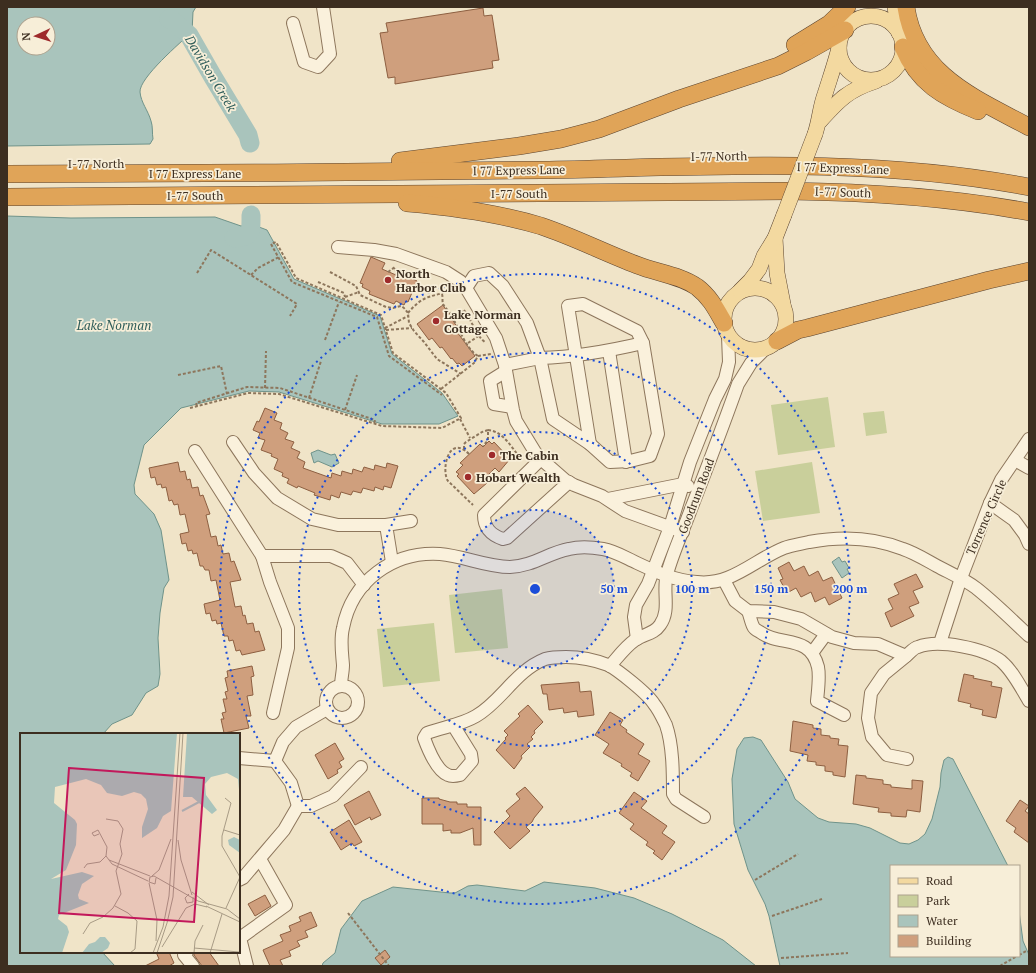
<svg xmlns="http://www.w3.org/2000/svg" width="1036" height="973" font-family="'PT Serif',serif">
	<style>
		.green { fill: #c9cf9b }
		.water { fill: #a9c4bc; stroke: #6f938a; fill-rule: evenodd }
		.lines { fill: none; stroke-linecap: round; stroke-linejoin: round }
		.river { stroke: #a9c4bc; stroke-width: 19 }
		.building { fill: #cf9f7d; stroke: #8d5f41 }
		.minor-casing { stroke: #8d765c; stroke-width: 14 }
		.major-casing { stroke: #5b4430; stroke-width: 16 }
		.highway-casing { stroke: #5b4430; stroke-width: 18 }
		.path { stroke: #8d765c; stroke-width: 2; stroke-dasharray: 3 2; stroke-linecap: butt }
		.minor { stroke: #faf1dc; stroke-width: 12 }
		.major { stroke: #f3d9a0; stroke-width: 15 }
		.highway { stroke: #e0a458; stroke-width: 17 }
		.major-bridge-casing { stroke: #5b4430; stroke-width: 16; stroke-linecap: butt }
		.major-bridge { stroke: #f3d9a0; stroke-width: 15 }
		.ring { fill: none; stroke: #1d4ed8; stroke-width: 2; stroke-dasharray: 2 4 }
		.poi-dot { fill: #9e2a2b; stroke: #f7eed8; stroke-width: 1.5 }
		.labels { text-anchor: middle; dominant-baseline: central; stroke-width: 3.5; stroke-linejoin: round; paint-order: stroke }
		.street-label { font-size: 12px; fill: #3d2e20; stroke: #f7eed8 }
		.poi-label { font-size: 12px; font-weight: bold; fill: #3d2e20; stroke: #f7eed8; text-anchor: start }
		.water-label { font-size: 13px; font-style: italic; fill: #2f5d5a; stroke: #f7eed8 }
		.inset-river { fill: none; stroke: #a9c4bc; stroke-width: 2 }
		.inset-road { fill: none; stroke: #a89b85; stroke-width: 1 }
		.view { fill: #c2185b; fill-opacity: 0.15; stroke: #c2185b; stroke-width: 2 }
		.inset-edge { fill: none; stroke: #3d2e20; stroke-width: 2 }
		.centre { fill: #1d4ed8; stroke: #f7eed8; stroke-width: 2 }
		.ring-label { font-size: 12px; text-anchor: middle; font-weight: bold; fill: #1d4ed8; stroke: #f7eed8; stroke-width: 3.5; stroke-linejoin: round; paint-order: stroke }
	</style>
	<rect width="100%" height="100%" fill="#f0e4c8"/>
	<!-- green -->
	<g class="green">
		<path d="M828,397L835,447L778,455L771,405Z"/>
		<path d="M884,411L887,433L866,436L863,413Z"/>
		<path d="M812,462L820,513L763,521L755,471Z"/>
		<path d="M502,589L508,648L455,653L449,595Z"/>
		<path d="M434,623L440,681L383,687L377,629Z"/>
	</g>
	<!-- water -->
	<g class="water">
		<path d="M7,7H196L193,12L192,32C181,42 139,78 140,92C141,103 148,110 151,121C153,126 152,134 153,139L150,144L7,146ZM24,24H48V48H24Z"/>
		<path d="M7,216L71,218L215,217L241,226L251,224L267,230L294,279L380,316L392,354L442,393L458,416L439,424H382L279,392L249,391L181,408L144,445L134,485L135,494L154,514L161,530L169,580L164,588L160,613L158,638L160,674L158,686L146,693L132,715L112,724L103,734H21V952H102L115,966H7Z"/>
		<path d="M318,450L331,455L335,454L339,463L332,467L318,461L314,463L311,453Z"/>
		<path d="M839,557L842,562L845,561L849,568L847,569L849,573L842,578L832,562Z"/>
		<path d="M753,737L761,740L788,782L795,799L818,818L829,822L856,824L870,828L900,843L909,844L918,840L925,834L932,819L940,787L941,773L944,760L948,757L953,759L1008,866H891V956H1019V911L1023,941L1029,955V966H780L769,916L765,904L748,870L734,824L732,779L737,749L744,738Z"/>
		<path d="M544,882L595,888L634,898L672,914L723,940L756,966H322L323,963L335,953L341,929L362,901L393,887L450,893H455L468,886L477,885L525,891Z"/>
	</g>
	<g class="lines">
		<!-- river -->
		<g class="river">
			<path d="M169,19L172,20L189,35L213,77L248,135L250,143"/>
			<path d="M234,238C252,237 251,232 251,215"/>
		</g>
	</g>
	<!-- building -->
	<g class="building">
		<path d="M483,8L484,16L492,15L499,60L492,61L493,68L395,84V77L388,78L380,33L388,32L386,23Z"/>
		<path d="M371,257L385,263L382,269L403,278L406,271L415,274L413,279L417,281L408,302L406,301L404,305L396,301L394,304L369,294L370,291L362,287L363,284L360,283Z"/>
		<path d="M443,305L459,330L457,332L475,356L462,366L459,363L457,364L452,358L451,359L442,347L440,348L432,338L429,340L417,324Z"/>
		<path d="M265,408L277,413L274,420L282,423L280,429L288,433L285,439L294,442L291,448L300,452L297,458L305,462L303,468L331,478L332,473L341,476L342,471L352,474L353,469L362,472L364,467L374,470L375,465L386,468L387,463L398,466L391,488L384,486L383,490L375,487L374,491L363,488L361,493L353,491L351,495L341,492L339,498L331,495L330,500L314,495L315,493L298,486L297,488L287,483L289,479L282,476L283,473L274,469L278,459L271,456L272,454L261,450L265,440L258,438L260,433L253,430L257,421L259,422Z"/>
		<path d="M489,441L492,444L494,442L510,459L499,472L495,468L484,479L487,483L474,494L457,476L459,474L456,472L463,465L460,463L480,444L483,447Z"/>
		<path d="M178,462L180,472L185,471L187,480L190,479L192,488L198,487L200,496L203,495L210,514L206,515L211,537L216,536L218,546L221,545L223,554L229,553L231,562L234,561L241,580L230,582L235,607L241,606L243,616L245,615L247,624L253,623L255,632L259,631L265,650L242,655L240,650L236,651L233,640L229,641L228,636H224L221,623L217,624L216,620L212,621L210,613L206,614L204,604L220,600L216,580L211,581L209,570H205L203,566H200L197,553L193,554L192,550L188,551L186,543L182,544L180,534L189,532L185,514L180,515L178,504L174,505L172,500L169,501L166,487L162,488L161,484L157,485L155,477L151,478L149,468Z"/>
		<path d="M789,562L794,571L804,566L809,576L818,571L823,581L832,577L842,598L829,605L825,597L815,602L811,592L801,597L796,588L787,593L780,580L783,579L778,568Z"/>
		<path d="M916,574L923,587L913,591L919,603L909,607L914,616L891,627L885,613L893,609L888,599L899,594L894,584Z"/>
		<path d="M252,666L254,676L251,677L253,695L247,696L251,716H246L249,728L224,733L221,719H224L222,713L226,712L223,699H227L225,692L228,691L225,678L228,677L227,671Z"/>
		<path d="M964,674L974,676L973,678L992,682L991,686L1002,688L996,718L982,715L983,710L970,707L971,704L958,701Z"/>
		<path d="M579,682L580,692L591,691L594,715L578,717L577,711L564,713L563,708L549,710L547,694H543L541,685Z"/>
		<path d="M528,705L543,722L534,731L535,733L531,737L533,739L527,744L530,747L521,756L522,758L514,769L496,750L506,739L505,738L508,735L504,731L520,716L518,714Z"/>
		<path d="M610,712L623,720L620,725L627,730L626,732L644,744L638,754L650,761L638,781L630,776L632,773L621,766L622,764L603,753L609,744L595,735Z"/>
		<path d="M793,721L813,725V728L821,729V735L830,736V738L839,739L838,745L848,746L845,777L833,775V772L825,771V766L816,765V762L807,761L808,755L790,751Z"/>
		<path d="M335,743L344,759L339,762L342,767L337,770L338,773L328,779L315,755Z"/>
		<path d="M856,775L866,776V778L883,780V784L891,785V787L912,789V780L923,781L920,812L907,810L906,817L891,816V813L878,812L879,808L853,804Z"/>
		<path d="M525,787L543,807L534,818L532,822L526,827L530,831L510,849L494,832L510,816L506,811L520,799L516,794Z"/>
		<path d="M369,791L381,815L371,820L370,817L355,825L344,805Z"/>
		<path d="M634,792L647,801L641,808L667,826L662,833L675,842L662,860L653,853L655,851L646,845L648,842L630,829L634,824L619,813Z"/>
		<path d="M422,798H439V799L450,802H457V804H467V807H481V845H474L473,828L460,833H451V830L443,831V824H422Z"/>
		<path d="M1020,800L1029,806L1025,811L1029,814V843L1014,832L1016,828L1006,821Z"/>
		<path d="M349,820L362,842L354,846L352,843L341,850L330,832Z"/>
		<path d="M265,895L271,906L255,916L248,904Z"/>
		<path d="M311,912L317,926L305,931L308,937L297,941L300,946L289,951L291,956L280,960L283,966H270L263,950L283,941L280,935L291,931L289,926L301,921L299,917Z"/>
		<path d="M385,950L390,957L381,965L375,958Z"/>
		<path d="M156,952H169L174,963L169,966H145L159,959Z"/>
		<path d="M194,952H209L219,966H202L194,955Z"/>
	</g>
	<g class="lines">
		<defs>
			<g id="minor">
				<path d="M293,23L304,62L318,67L330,54L323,7"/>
				<path d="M338,247L374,250L396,254L446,272L460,281L466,288L496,338L505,365L513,410L516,421L535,452L541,459L565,480L574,485L602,496L625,511L683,532"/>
				<path d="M466,288L474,276L489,273L503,286L527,323L540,358L505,365"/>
				<path d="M643,343L658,434L650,456L630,461L610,462L590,444L553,419L540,358C575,357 609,351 643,343Z"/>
				<path d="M609,351L626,462"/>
				<path d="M506,371L490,381L494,404L512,407"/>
				<path d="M233,442L254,473L277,498L312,519L338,525H386"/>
				<path d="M590,444L568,306L583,304L637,331L643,343"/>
				<path d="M195,451L262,556H331L347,563L364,585"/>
				<path d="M541,459L484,515C484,528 491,535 503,539L507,538L569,482"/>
				<path d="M1015,460L1029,468"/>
				<path d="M608,499L683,484L688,486"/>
				<path d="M990,503L1014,520L1025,535L1029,544"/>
				<path d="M262,556L270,582L288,628V648L273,713"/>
				<path d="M392,562L386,525L411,521"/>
				<path d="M724,580L735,601L748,611L774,612L801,619L832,637L854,643L878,644L906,656C910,653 913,648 918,647C938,639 984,648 1001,661C1013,671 1021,688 1029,701"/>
				<path d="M748,611C750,616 751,622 753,626C754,629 758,631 760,632C780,647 810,634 818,667C820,677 818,690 817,701L844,715"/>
				<path d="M637,639L634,617L636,605L648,584L670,527L690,462L715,399L725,379L729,362L728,336"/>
				<path d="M940,643L961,578L990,503L1001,480L1029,439"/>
				<path d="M812,653L826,634"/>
				<path d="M906,656L884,674L871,693L868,718L872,737L887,755L907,759"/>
				<path d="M610,666C618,657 625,647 635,640C644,634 654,634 660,625C671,610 662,591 667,574C673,552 683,531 691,509C707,468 723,426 738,384L751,363L765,349"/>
				<path d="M341,686C341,679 343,672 343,665C342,652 340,640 343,628C352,581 393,551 440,554C464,556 486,567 510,567C533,566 548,553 569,549C580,546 592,547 603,549C615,551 626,558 637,563C656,572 676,581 697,582C731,586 754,560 784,548C792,545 801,544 809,542C841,536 873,537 903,549C915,553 926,560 937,566C950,573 964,579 976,588C995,603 1012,620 1029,636"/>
				<circle cx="342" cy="702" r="16"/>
				<path d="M453,725L471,754L472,761L460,775C456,776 452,777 448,775C437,771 428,749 424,738L427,733C443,727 461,725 476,716C502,701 515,671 545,659C552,657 559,657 566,657C581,657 595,660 608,665C618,670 648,694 654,704C659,710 663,719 666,725C673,745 673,773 673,794L676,799L704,817"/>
				<path d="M239,758L275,761L283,742L296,727L327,709"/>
				<path d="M275,761L291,783L298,806H311L333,796L361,767"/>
				<path d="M239,880L243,878L284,830L298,806"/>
				<path d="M187,952L184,955L193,966"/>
				<path d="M247,966L240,938L286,905L260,859"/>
			</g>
			<g id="major">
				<path d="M895,7L899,33"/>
				<circle cx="871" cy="48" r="32"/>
				<path d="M820,121C839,100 848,90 876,81"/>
				<path d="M815,134C820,119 820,107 825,94C830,78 835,64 839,48"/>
				<path d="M775,238L777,273L783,304"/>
				<circle cx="755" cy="319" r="31"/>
				<path d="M740,291L750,281L759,269L764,256L775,238L784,215"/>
			</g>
			<g id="highway">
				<path d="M906,7C916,75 975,98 1029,127"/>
				<path d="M795,45L829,24L847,7"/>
				<path d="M903,47C918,83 943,97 978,111"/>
				<path d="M400,161L519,146L561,139L599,129L679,99L778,66L806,52L845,30"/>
				<path d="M7,174C185,173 364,173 542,170C704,167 869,156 1029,187"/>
				<path d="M7,197L788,191C869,192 949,197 1029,212"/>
				<path d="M407,203C453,207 498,213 541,226C574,237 605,253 637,265C657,273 680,275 697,287C710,297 716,309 724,323"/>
				<path d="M777,341L798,330L807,328L989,280L1029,271"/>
			</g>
		</defs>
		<!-- minor casing -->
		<use href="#minor" class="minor-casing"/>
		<!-- major casing -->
		<use href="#major" class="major-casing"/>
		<!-- highway casing -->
		<use href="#highway" class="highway-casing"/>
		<!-- path -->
		<g class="path">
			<path d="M330,272L356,286L360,295L386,307L393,308L401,306L404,308L408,313L409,323L414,331L424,342L437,359L461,374"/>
			<path d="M388,272L395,267L397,276"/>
			<path d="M197,273L211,250L297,304L290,316"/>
			<path d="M251,275L258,268L279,257"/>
			<path d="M318,282L344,293L345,297"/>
			<path d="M442,294C443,297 442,301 443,304C445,308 450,312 452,317C459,328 466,349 478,356"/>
			<path d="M345,297L359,292"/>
			<path d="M464,310C472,320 475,335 486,343"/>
			<path d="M408,313C413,307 419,301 426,298C435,294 443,295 451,288"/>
			<path d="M453,317L454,318L465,310"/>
			<path d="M385,328L408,316"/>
			<path d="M386,330L412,328"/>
			<path d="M325,340L339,302"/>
			<path d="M468,343L480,335"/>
			<path d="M178,375L221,366L227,394"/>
			<path d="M265,388L266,351"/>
			<path d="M441,389L474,363L478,356L491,354"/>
			<path d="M309,398L321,361"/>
			<path d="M197,406L196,403L247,387L280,388L375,420L374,424"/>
			<path d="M190,408L248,393L279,394L382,426L442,428L461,418L446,393L393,353L381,315L296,278L276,242L271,244L292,282L377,317L389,356L442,395"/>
			<path d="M345,410L357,375"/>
			<path d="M460,419L470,438"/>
			<path d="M488,430C503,431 512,448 521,459"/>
			<path d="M464,449V444L466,442L482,432L488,430V440L483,446"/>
			<path d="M469,454C448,433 441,471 448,481L473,505"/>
			<path d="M755,880L798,854"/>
			<path d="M348,913L389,966"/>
			<path d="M772,916L822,899"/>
			<path d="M1019,955L1026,951"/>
			<path d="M781,958L848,953"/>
			<path d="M1000,966L1017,956"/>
		</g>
		<!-- minor -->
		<use href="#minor" class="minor"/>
		<!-- major -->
		<use href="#major" class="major"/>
		<!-- highway -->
		<use href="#highway" class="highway"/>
		<defs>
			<path id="major-bridge" d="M784,215L815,134"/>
		</defs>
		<!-- major-bridge casing -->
		<use href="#major-bridge" class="major-bridge-casing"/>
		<!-- major-bridge -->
		<use href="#major-bridge" class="major-bridge"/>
	</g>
	<!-- distance rings -->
	<circle cx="535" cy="589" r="79" fill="#1d4ed8" fill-opacity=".12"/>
	<g class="ring">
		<circle cx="535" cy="589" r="79"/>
		<circle cx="535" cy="589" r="157"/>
		<circle cx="535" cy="589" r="236"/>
		<circle cx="535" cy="589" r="315"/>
	</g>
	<!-- markers -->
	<g class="poi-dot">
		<circle cx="388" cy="280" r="4"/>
		<circle cx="436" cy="321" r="4"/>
		<circle cx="492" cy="455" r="4"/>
		<circle cx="468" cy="477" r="4"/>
	</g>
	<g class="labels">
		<!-- street labels -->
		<g class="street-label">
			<text transform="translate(719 156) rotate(-1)">I-77 North</text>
			<text x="96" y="163">I-77 North</text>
			<text transform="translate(843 168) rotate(2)">I 77 Express Lane</text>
			<text transform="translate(519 170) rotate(-1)">I 77 Express Lane</text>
			<text x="195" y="173">I 77 Express Lane</text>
			<text transform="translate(843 192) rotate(2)">I-77 South</text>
			<text x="519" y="193">I-77 South</text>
			<text x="195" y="195">I-77 South</text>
			<text transform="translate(696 496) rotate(-69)">Goodrum Road</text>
			<text transform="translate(986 517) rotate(-66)">Torrence Circle</text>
		</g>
		<!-- poi labels -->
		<g class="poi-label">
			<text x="396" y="273">North<tspan x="396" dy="14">Harbor Club</tspan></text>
			<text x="444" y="314">Lake Norman<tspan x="444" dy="14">Cottage</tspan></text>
			<text x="500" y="455">The Cabin</text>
			<text x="476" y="477">Hobart Wealth</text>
		</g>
		<!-- water labels -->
		<g class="water-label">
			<text transform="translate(211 73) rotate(59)">Davidson Creek</text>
			<text x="114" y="325">Lake Norman</text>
		</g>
	</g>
	<!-- overview -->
	<g transform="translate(20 733)">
		<rect width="220" height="220" fill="#f0e4c8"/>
		<path d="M0,0H157L151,78L143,83L137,95L122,105V94L128,76L126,66L121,61L114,59L102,63L87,60L81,52L66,46L35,54L34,70L55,87L57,91L56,112L46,137L31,146L62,139L74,143L62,151L58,162L59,166L69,170L39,182L38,186L47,193L49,199L42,220H0ZM167,0H220V67L218,46L207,40L191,44L185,51L186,62L197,77L192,81L172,64H163ZM214,104L220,107V120L209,112L208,107ZM80,204H85L90,210L88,215L81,220H62L69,211L75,209Z" fill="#a9c4bc"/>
		<path class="inset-river" d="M162,78L179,69"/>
		<path class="inset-road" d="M205,65L211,70L202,103V113L220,144L206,175M204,97L220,102M158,107L161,127L172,162M86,123L92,131L128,148M89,127L130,143M64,135L67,131L80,129L86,123L87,114L78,97L72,100L74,103L79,101M132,143L139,137L151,106M136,145L135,151L129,149L130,144L134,143L178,168L207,176L220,186M129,150L137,187L136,208M172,159L189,172M169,161L165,165L167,170L173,169V164M95,173L108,180L117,188L115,216L110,220M186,173L220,189M63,201L70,190L83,184L93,175L101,161L96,138L102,121L100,111L103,96L98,88L86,86M142,214L166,175L175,171L187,174M174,215L219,219M133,220L143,194L149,163L160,0M137,220L147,190L153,164L163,0M174,220L175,208L183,192M190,220L202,181"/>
		<path class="view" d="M49,35L184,45L174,189L39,180Z"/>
		<rect width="220" height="220" class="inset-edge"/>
	</g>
	<circle cx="535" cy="589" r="6" class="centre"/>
	<g class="ring-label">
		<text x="614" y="593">50 m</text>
		<text x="692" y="593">100 m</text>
		<text x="771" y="593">150 m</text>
		<text x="850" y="593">200 m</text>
	</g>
	<!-- border -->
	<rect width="1036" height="973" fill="none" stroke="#3d2e20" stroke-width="16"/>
	<!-- legend -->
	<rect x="890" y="865" width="130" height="92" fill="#f7eed8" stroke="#ada18e"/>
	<rect x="898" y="878" width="20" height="6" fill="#f3d9a0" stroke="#ada18e"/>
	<text x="926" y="885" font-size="12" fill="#3d2e20">Road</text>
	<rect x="898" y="895" width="20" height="12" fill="#c9cf9b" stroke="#ada18e"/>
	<text x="926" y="905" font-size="12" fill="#3d2e20">Park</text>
	<rect x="898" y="915" width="20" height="12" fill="#a9c4bc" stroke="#ada18e"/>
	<text x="926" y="925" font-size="12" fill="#3d2e20">Water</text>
	<rect x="898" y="935" width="20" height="12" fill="#cf9f7d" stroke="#ada18e"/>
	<text x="926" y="945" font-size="12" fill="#3d2e20">Building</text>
	<!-- north arrow -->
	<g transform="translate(36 36) rotate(266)"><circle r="19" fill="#f7eed8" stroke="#ada18e"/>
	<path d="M0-3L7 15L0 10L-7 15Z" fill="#9e2a2b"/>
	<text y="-6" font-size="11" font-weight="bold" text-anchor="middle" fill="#3d2e20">N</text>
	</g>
</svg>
